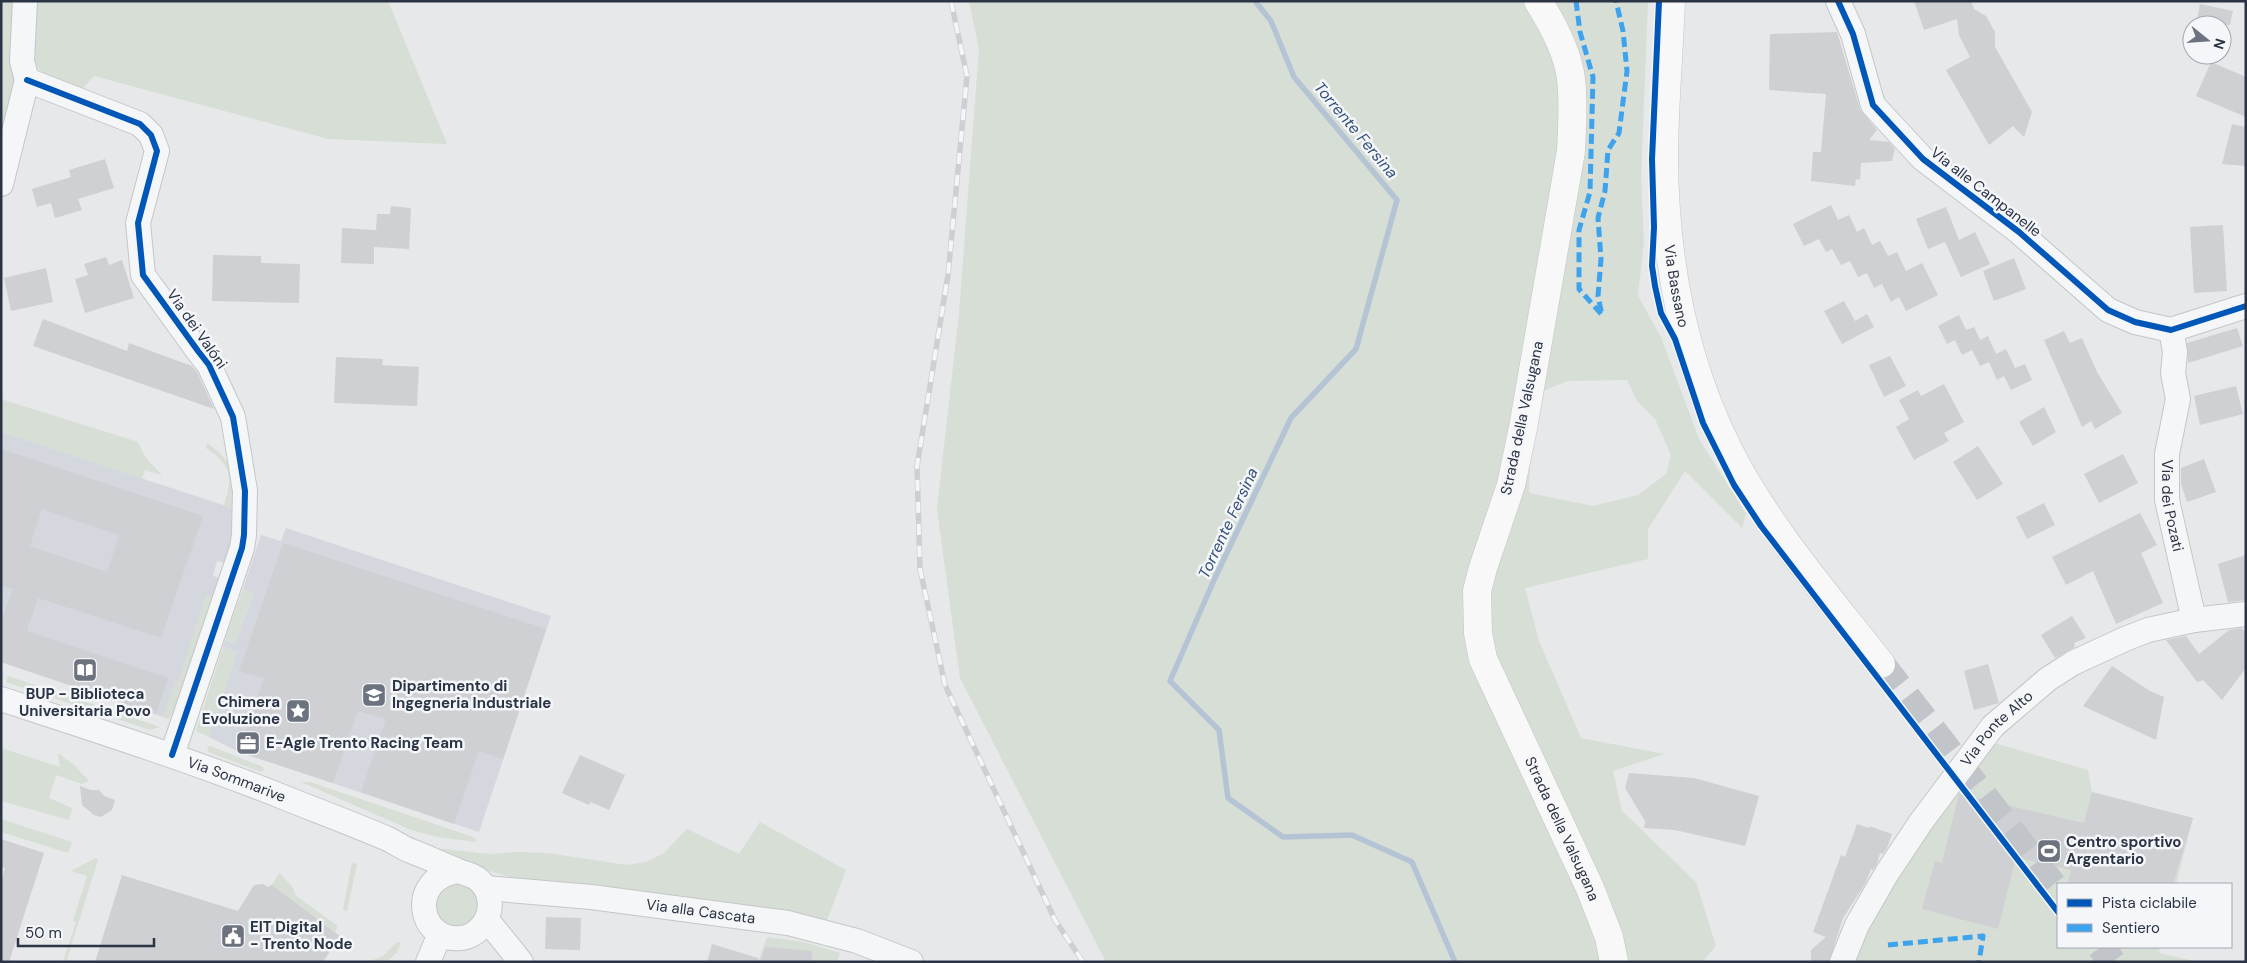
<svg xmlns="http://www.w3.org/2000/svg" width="2247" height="963" font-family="'DM Sans',sans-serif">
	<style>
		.built { fill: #d4d7dd }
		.green { fill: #d6ded6; fill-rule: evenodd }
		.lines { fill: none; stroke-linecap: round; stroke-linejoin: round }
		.stream { stroke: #b4c4d5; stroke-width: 5.5 }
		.building { fill: #ced0d3; fill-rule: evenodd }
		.major-tunnel { stroke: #c1c4c9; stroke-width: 28; stroke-dasharray: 28 14; stroke-linecap: butt }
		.minor-casing { stroke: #c4c6c8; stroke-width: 26 }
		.major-casing { stroke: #c2c5c8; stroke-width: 29 }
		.minor { stroke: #f5f6f7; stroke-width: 24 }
		.major { stroke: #f8f8f8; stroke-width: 28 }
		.rail-casing { stroke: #cecfd2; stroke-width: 5.5 }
		.rail { stroke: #f4f6f9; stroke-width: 4; stroke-dasharray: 11; stroke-linecap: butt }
		.quiet { stroke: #3ea3ec; stroke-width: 5; stroke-dasharray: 10 5; stroke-linecap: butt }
		.cycleway-casing { stroke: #f4f6f9; stroke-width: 9 }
		.cycleway { stroke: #0057b8; stroke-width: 6 }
		.labels { text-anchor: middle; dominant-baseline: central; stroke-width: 5; stroke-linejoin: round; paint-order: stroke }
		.street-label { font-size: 15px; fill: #2b3445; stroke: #f4f6f9 }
		.poi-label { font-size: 15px; font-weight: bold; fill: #2b3445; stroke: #f4f6f9; text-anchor: start }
		.water-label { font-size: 16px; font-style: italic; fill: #34527a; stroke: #f4f6f9 }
	</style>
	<rect width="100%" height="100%" fill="#e6e8ea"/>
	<!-- built -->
	<g class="built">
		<path d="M1,432L235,509L234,534L225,563L217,561L213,576L220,578L169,719L1,662Z"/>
		<path d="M286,528L551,616L479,832L239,752L209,737L237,652L223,647L225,640L236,643L253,593L243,589L261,535L281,541Z"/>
	</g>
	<!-- green -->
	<g class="green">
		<path d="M1,1H18V75L1,155Z"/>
		<path d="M31,1H388L447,144L328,139L94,76L79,93L41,72L34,61Z"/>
		<path d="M969,1H1648L1641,179L1644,241L1638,296L1661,337L1699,439L1746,514L1742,528L1685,471L1648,529V559L1525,588L1539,641L1581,738L1664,754L1613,771L1622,811L1696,882L1716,946L1702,962H1106L960,678L937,509L959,313L979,49ZM1627,380L1637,401L1655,419L1671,455L1666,474L1638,495L1593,506L1529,493L1530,465L1545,390L1568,381Z"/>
		<path d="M1,399L138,442L145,457L162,475L145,470L142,479L1,432Z"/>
		<path d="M207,443C237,465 232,474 235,509L224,505C233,477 232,465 206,448Z"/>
		<path d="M243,589L253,592L236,643L225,639Z"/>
		<path d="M206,595L213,597L176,708L169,719L163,717L175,681H178Z"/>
		<path d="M223,647L237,652L209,737L196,731Z"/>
		<path d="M8,676L160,727L150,730L6,682Z"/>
		<path d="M1994,743L2088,770L2092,792L2193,818L2176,884H2058V947H2160L2159,953L2199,962H1851L1874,906Z"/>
		<path d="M210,746L263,767L264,770L261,772L208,752L207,748Z"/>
		<path d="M1,748L60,767L58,753L74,765L89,781L82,784L56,775L49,798L72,808L69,820L1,801Z"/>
		<path d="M301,782H310L476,838L475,842L438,837L411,830Z"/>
		<path d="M1,819L72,842L68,853L1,832Z"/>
		<path d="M760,822L846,870L826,923L523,881L477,867L435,848L489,854L517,852L547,853L627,865L646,862L664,853L687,829L739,854Z"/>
		<path d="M96,858L98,860L66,962H63L76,922L73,921L87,876L71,871Z"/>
		<path d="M352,863L357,864L347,912L343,909Z"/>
		<path d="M279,873L292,886L296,896L338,926L335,932L272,885Z"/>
		<path d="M449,881L472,885L481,906L469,925L453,928L439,921L433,898Z"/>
		<path d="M767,937L804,942L840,953L837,962H758Z"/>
		<path d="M397,942L401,943L397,952L386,962H368L383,956Z"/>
	</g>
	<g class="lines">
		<!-- stream -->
		<path class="stream" d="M1255,1L1271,21L1294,77L1397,200L1356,349L1291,418L1214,580L1170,681L1219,730L1228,798L1283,837L1352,835L1412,862L1455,962"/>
	</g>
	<!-- building -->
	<g class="building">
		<path d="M1914,1H1971L1974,9L1986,16L1995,32V47L2032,112L2024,137L2013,126L1989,145L1946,70L1970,57L1959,35L1957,19L1924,30Z"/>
		<path d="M2200,4L2233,11L2230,25H2196Z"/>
		<path d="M1837,32L1860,109L1877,130L1869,140L1889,142L1895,149L1892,161L1861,163L1860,180L1856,179L1855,186L1811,181L1813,152H1821L1826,94L1769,90L1770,34Z"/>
		<path d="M2211,62L2246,77V117L2196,96Z"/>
		<path d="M2232,124L2246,127V166L2222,164Z"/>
		<path d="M105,159L114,188L78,199L82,210L55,218L51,203L37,207L32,189L71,177L69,170Z"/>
		<path d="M1831,205L1838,220L1849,215L1857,232L1864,228L1872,245L1880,241L1888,256L1897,252L1906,271L1922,263L1938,295L1906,311L1899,297L1891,302L1882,284L1874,288L1867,273L1858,277L1850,261L1841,265L1832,249L1826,252L1819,239L1804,246L1793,224Z"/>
		<path d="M391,206L411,208L409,249L374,247V264L341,263L342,228L376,230L377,214H390Z"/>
		<path d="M1946,207L1959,240L1975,232L1990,264L1961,277L1945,242L1928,249L1916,219Z"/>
		<path d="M2223,225L2227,291L2194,293L2190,227Z"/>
		<path d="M213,255L261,256V263L300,264L299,303L212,301Z"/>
		<path d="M106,257L109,265L122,260L134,298L85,313L75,279L88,275L84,264Z"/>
		<path d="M2014,258L2026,289L1994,301L1983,271Z"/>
		<path d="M46,268L53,302L11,311L4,278Z"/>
		<path d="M1844,301L1855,321L1867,314L1874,327L1842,344L1824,311Z"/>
		<path d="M1959,315L1966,330L1974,327L1980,340L1988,336L1996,354L2006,349L2015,368L2025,364L2032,380L2011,390L2004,376L1997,380L1989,362L1980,366L1972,350L1962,355L1955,340L1947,344L1938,326Z"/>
		<path d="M43,319L127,351L129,343L192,366L197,372L214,409L33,346Z"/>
		<path d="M2237,328L2243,346L2188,363L2187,343Z"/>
		<path d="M2064,331L2070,343L2082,338L2097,372L2122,413L2095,429L2091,421L2082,427L2044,340Z"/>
		<path d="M1890,356L1906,386L1884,397L1869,365Z"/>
		<path d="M336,357L383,359L382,365L419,367L417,406L334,403Z"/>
		<path d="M1944,384L1964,422L1944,433L1949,441L1914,460L1896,427L1909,419L1899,400L1918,390L1921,396Z"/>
		<path d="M2236,386L2243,414L2200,425L2194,396Z"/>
		<path d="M2044,407L2056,432L2033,446L2019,422Z"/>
		<path d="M1978,446L2003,484L1977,500L1953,462Z"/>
		<path d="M1,449L203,516L161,638L38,598L27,631L168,678L156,714L1,662V622L13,589L1,586ZM42,509L119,535L107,572L30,546Z"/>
		<path d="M2123,454L2138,483L2099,503L2084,474Z"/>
		<path d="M2204,459L2216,492L2187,502L2181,484V468Z"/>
		<path d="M2044,503L2055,525L2027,539L2016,517Z"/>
		<path d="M2140,513L2157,545L2141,553L2163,603L2116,624L2093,571L2066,585L2052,557Z"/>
		<path d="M283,543L546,629L503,759L479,751L454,824L361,792L386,719L358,711L333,783L239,752L264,678L239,671Z"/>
		<path d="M2246,555V600L2228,602L2218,564Z"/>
		<path d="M2072,616L2086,638L2074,643L2075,647L2055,658L2041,635Z"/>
		<path d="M2241,628L2246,632V668L2222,700L2203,680L2197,682L2166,640L2186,636L2199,654L2229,630Z"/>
		<path d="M1988,664L1999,703L1974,710L1964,671Z"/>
		<path d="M2112,666L2150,691L2164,697L2156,740L2083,706Z"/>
		<path d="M580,755L625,775L609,810L591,802L589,805L562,793Z"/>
		<path d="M1629,773L1694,778L1759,796L1745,846L1675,830L1644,828L1645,821L1625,788Z"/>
		<path d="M80,786L91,790H99L104,796L115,800L112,810L101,817L94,815L82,805Z"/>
		<path d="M2092,792L2193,818L2173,884H2068L2071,870L2016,857L1998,929L1922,909L1935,861L1942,863L1959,794L2084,823Z"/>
		<path d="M1857,824L1869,828V826L1892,834L1887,848L1883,854L1880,853L1877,864L1873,870L1871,869L1865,884L1843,918L1829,962H1811V950L1826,937L1813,932L1841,855L1845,857Z"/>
		<path d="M1,839L44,853L9,962H1V883L5,868L1,867Z"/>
		<path d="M122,875L238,911L254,885L263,884L268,887L272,885L340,936L323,962H95Z"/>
		<path d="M546,917L581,918L580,950L545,949Z"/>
		<path d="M712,944L758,958V962H707Z"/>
		<path d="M765,947L812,951V962H760Z"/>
	</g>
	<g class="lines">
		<!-- major-tunnel -->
		<g class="major-tunnel">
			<path d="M1881,664L2058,892"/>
			<path d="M2101,947L2112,962"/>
		</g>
		<defs>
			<g id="minor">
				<path d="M1838,1L1853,34L1873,105L1923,159L2019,232L2108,310L2135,322L2171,330L2246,306"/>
				<path d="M27,80L140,124L151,135L157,151L138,223L143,275L198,351L209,365L233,417L245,491L244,535L242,548L172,755"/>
				<path d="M1,184L27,80L22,61L25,1"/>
				<path id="s1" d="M2171,330L2175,352L2173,373L2178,399L2167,454V500L2194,620"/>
				<path id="s2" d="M1,699C96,730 190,760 283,797C318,811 353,824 388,839C396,843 403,848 411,851C427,857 441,864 456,870C464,874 473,874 480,881C492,893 493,911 483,925C478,932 469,937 461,938C418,943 407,878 458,871"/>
				<path id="s3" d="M486,888L591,897L788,923L857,941L911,962"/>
				<path d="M487,920L521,962"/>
				<path d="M428,962L440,934"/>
				<path id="s4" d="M1842,962L1857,925L1887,873L1921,822L1993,726L2048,679L2073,663L2125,639L2148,630L2194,620L2246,614"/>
			</g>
			<g id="major">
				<path id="s5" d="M1538,1C1552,23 1568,53 1571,79C1574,103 1572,127 1571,151L1523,428L1511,485L1483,568L1477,591L1478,633L1483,659L1590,888L1609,937L1614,962"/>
				<path id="s6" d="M1671,1C1669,54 1664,107 1664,160C1665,259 1683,359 1728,449C1767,527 1827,595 1881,664"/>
			</g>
		</defs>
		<!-- minor casing -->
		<use href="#minor" class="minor-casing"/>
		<!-- major casing -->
		<use href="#major" class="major-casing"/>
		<!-- minor -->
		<use href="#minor" class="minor"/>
		<!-- major -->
		<use href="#major" class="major"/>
		<defs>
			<path id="rail" d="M951,1L967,76L948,275L917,466L920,569L945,685L1055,920L1083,962"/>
		</defs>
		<!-- rail casing -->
		<use href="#rail" class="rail-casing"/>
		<!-- rail -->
		<use href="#rail" class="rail"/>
		<!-- quiet -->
		<g class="quiet">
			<path d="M1576,1L1580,32L1593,77L1590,192L1579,230V289L1602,315L1598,296L1601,259L1598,218L1605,191L1608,150L1619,133L1627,71L1623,31L1616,1"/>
			<path d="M1888,945L1983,936L1979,962"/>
		</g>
		<defs>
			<g id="cycleway">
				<path d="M1659,1L1652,159L1654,227L1652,266L1655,286L1661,313L1675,339L1703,423L1734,485L1761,526L2058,912"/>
				<path d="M1838,1L1853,34L1873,105L1923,159L2019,232L2108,310L2135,322L2171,330L2246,306"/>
				<path d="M27,80L140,124L151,135L157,151L138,223L143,275L198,351L209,365L233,417L245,491L244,535L242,548L172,755"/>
			</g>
		</defs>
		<!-- cycleway casing -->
		<use href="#cycleway" class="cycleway-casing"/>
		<!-- cycleway -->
		<use href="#cycleway" class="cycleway"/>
	</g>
	<!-- icons -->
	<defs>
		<symbol id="library-square" viewBox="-11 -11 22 22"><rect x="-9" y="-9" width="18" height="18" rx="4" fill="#6c737f" stroke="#f4f6f9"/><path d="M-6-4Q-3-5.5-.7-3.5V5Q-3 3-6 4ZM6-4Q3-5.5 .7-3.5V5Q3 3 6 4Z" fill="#fff"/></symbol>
		<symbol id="university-square" viewBox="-11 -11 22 22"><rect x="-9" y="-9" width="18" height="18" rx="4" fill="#6c737f" stroke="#f4f6f9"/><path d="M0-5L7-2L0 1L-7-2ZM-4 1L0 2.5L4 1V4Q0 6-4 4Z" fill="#fff"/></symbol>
		<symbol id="sight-square" viewBox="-11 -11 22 22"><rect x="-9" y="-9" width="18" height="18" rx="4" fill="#6c737f" stroke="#f4f6f9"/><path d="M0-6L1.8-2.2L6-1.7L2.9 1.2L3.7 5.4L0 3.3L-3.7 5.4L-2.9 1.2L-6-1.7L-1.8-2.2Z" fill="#fff"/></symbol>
		<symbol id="office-square" viewBox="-11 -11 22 22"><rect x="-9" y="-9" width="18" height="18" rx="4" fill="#6c737f" stroke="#f4f6f9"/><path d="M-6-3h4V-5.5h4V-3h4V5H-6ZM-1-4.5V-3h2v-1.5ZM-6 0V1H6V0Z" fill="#fff"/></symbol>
		<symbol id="stadium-square" viewBox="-11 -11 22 22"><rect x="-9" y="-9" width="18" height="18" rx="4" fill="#6c737f" stroke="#f4f6f9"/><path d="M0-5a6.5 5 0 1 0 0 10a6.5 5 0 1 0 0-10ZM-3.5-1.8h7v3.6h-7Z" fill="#fff"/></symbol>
		<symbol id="civic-square" viewBox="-11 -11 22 22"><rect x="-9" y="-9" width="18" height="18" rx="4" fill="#6c737f" stroke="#f4f6f9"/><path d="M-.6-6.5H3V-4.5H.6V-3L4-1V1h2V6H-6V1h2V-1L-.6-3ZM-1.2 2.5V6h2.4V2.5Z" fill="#fff"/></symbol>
	</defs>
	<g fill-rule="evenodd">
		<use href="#library-square" x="71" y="656" width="28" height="28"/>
		<use href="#university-square" x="360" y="681" width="28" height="28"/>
		<use href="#sight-square" x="284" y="697" width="28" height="28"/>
		<use href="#office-square" x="234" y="729" width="28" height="28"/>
		<use href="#stadium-square" x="2035" y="837" width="28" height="28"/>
		<use href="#civic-square" x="219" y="922" width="28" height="28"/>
	</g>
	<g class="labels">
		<!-- street labels -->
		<g class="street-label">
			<text transform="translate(1986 192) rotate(38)">Via alle Campanelle</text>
			<text stroke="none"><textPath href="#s6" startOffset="286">Via Bassano</textPath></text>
			<text transform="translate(197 329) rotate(55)">Via dei Valóni</text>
			<text transform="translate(1522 418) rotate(-78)">Strada della Valsugana</text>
			<text stroke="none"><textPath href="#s1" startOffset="178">Via dei Pozati</textPath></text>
			<text stroke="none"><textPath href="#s4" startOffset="282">Via Ponte Alto</textPath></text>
			<text stroke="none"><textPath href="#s2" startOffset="249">Via Sommarive</textPath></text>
			<text stroke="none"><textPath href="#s5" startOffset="864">Strada della Valsugana</textPath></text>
			<text stroke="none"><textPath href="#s3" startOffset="216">Via alla Cascata</textPath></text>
		</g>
		<!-- poi labels -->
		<g class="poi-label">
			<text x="392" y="686">Dipartimento di<tspan x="392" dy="17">Ingegneria Industriale</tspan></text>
			<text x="85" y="694" text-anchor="middle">BUP - Biblioteca<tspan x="85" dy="17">Universitaria Povo</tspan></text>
			<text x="280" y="702" text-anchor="end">Chimera<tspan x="280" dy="17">Evoluzione</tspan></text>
			<text x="266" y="743">E-Agle Trento Racing Team</text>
			<text x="2066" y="842">Centro sportivo<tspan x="2066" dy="17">Argentario</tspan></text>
			<text x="250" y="927">EIT Digital<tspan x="250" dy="17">- Trento Node</tspan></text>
		</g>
		<!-- water labels -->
		<g class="water-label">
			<text transform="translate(1356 130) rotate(50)">Torrente Fersina</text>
			<text transform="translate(1228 523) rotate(-65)">Torrente Fersina</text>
		</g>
	</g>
	<!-- border -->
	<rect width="2247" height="963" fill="none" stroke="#2b3445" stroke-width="5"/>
	<!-- legend -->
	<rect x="2057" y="883" width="175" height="65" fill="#f4f6f9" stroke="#a4a8b1"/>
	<rect x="2067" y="899" width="25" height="8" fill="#0057b8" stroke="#a4a8b1"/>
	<text x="2102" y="908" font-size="15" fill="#2b3445">Pista ciclabile</text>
	<rect x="2067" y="924" width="25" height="8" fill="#3ea3ec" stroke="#a4a8b1"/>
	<text x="2102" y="933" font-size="15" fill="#2b3445">Sentiero</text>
	<!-- north arrow -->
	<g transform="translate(2207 40) rotate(107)"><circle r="24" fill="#f4f6f9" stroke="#a4a8b1"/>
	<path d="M0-4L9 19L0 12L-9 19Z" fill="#6c737f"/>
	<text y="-8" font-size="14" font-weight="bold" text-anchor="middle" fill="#2b3445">N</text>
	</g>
	<!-- scale -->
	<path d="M18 938v8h136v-8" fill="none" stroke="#2b3445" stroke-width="2.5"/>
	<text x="25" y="938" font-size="15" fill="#2b3445" stroke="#f4f6f9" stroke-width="4" paint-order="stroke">50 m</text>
</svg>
